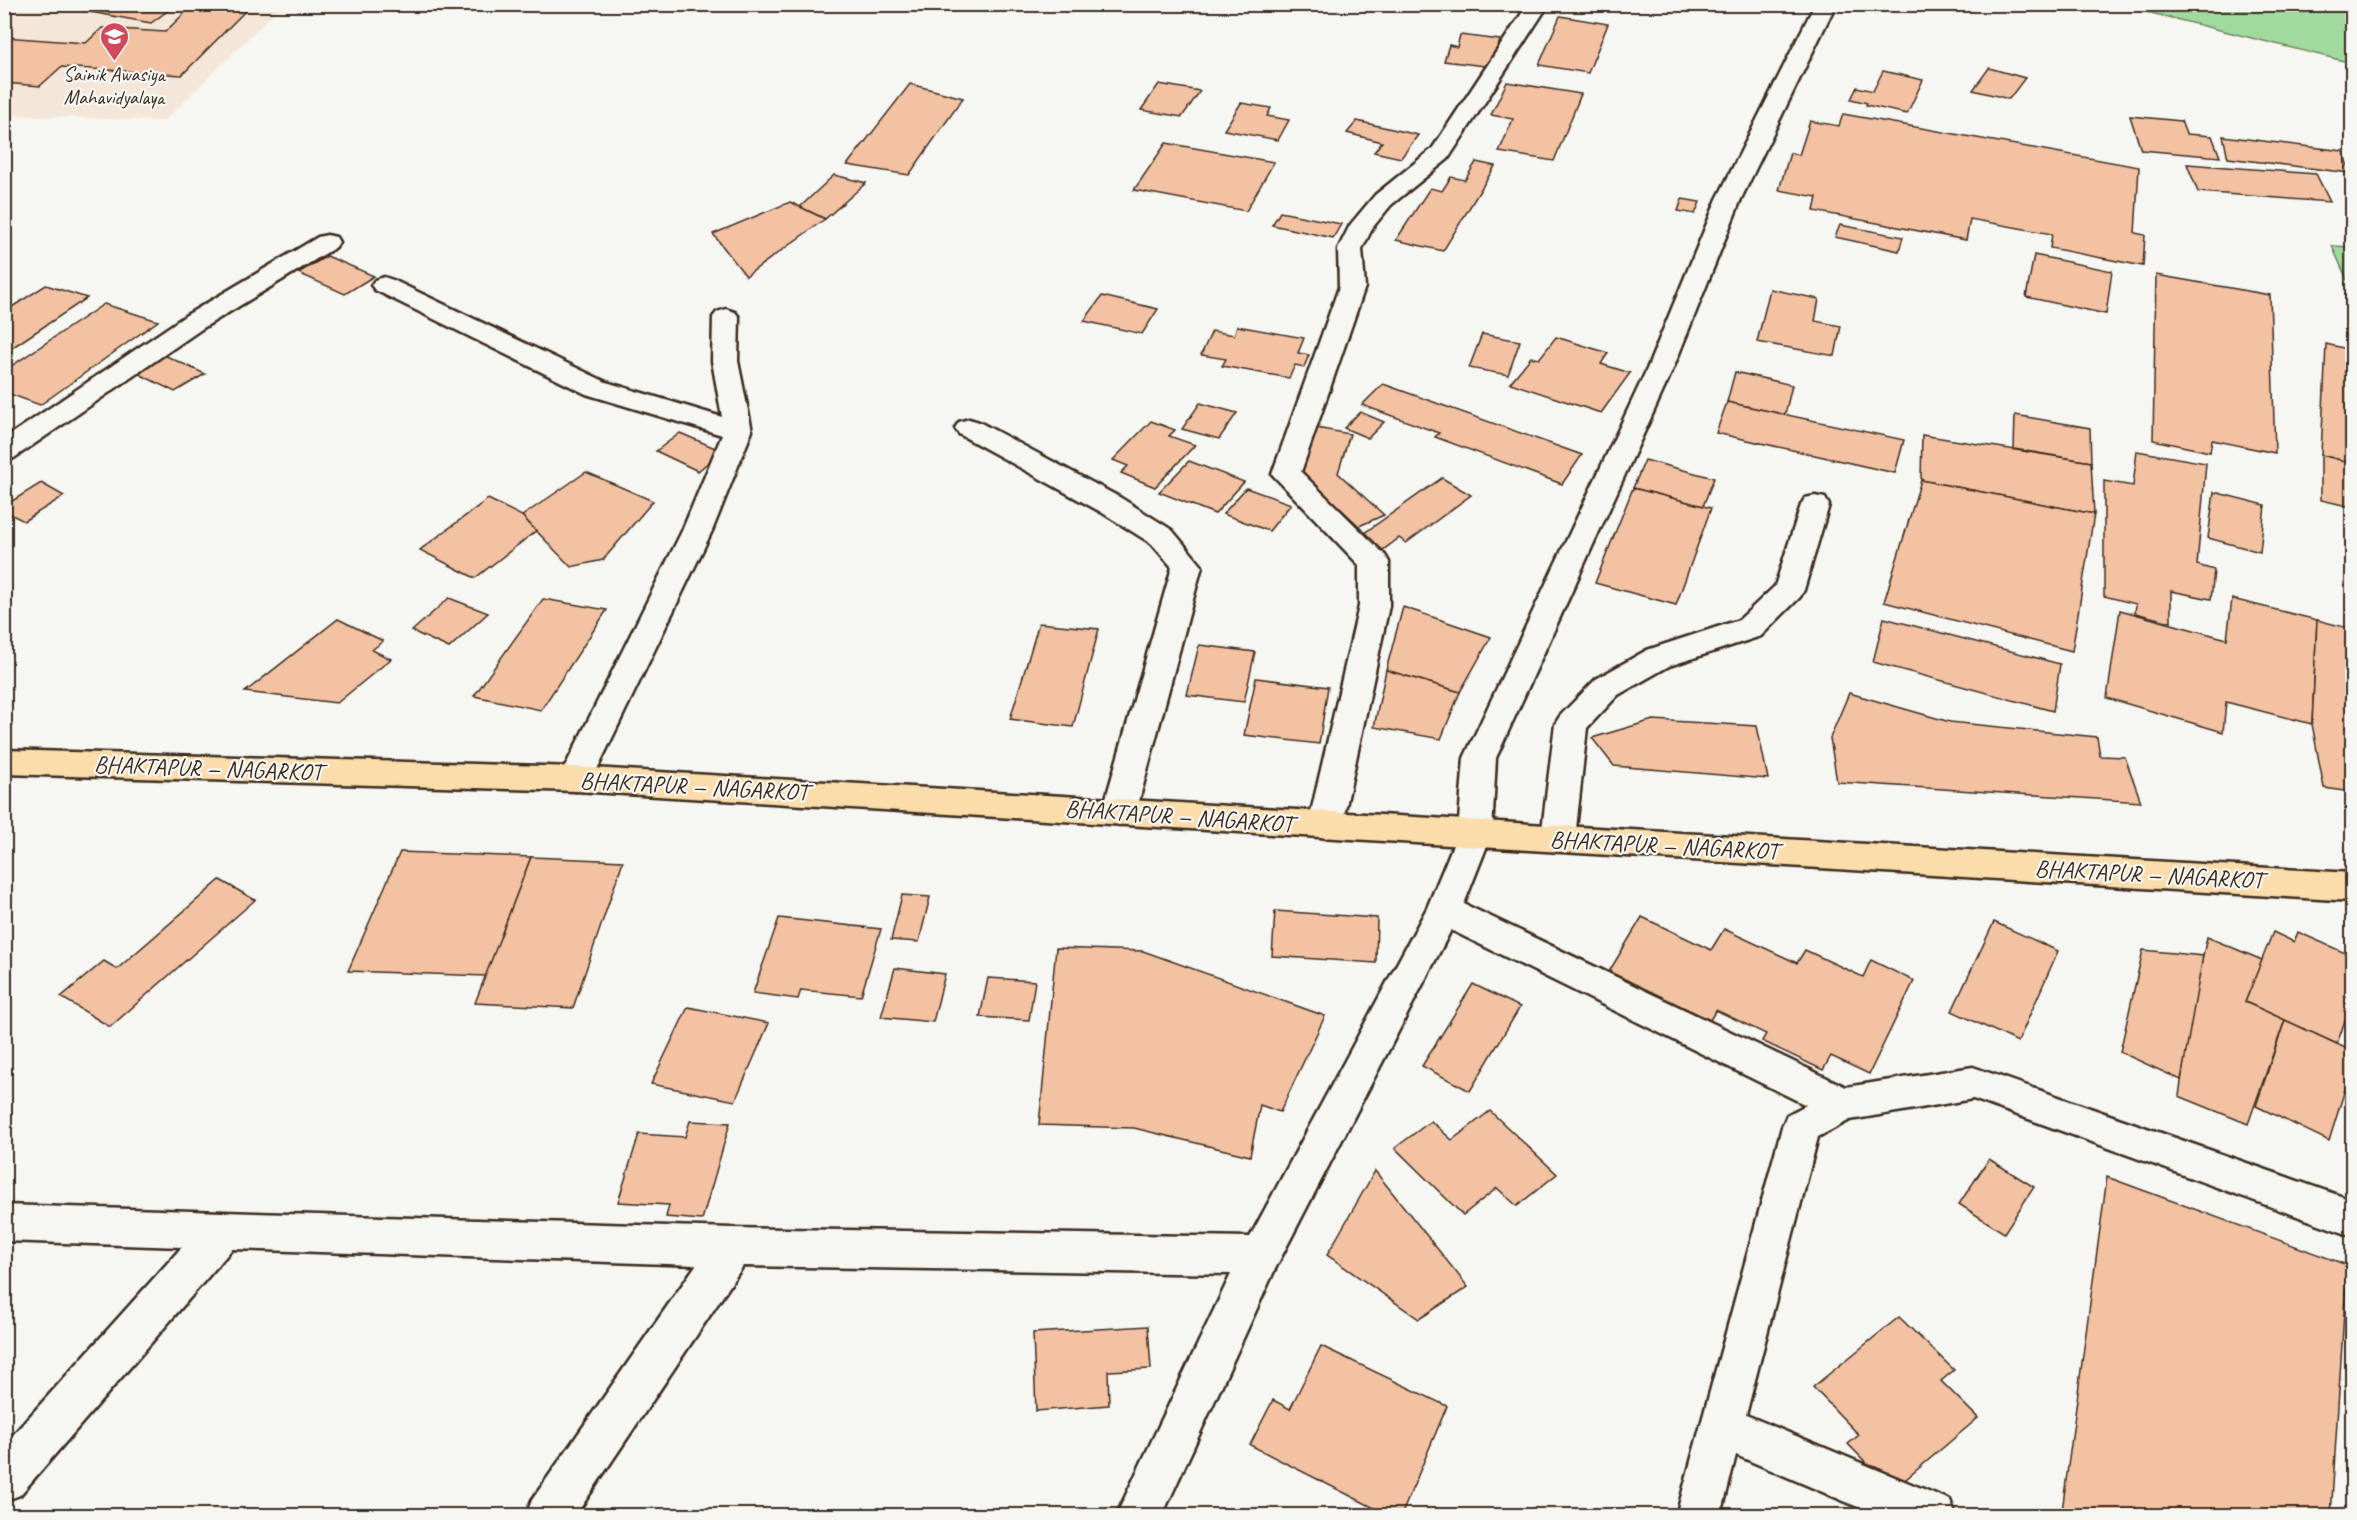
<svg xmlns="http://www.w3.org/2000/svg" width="2357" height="1520" font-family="Caveat,sans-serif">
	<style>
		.built { fill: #f5e6da }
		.green { fill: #a0da9f; stroke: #6e825e; stroke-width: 1.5 }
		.building { fill: #f3c2a3; stroke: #3b2a1e; stroke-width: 1.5 }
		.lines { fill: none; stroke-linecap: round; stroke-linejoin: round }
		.minor-casing { stroke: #3b2a1e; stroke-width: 5 }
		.major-casing { stroke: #3b2a1e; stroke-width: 5 }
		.minor { fill: #f6f6f2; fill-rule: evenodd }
		.major { fill: #faddab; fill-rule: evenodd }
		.labels { text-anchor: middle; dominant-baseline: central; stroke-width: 4.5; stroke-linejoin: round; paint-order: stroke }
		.far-poi-label { font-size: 20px; fill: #3b2a1e; stroke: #f6f6f2 }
		.street-label { font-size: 24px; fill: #3b2a1e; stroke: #f6f6f2 }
	</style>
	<rect width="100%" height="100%" fill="#f6f6f2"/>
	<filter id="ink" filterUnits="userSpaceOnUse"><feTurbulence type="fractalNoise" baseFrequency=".0167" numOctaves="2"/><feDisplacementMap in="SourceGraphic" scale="12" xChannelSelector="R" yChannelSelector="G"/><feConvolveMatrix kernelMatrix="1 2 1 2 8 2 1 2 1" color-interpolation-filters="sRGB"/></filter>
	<g filter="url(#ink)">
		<!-- built -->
		<path class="built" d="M5,5H316L278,9L164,121L5,115Z"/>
		<!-- green -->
		<g class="green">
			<path d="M2119,5H2352V63Z"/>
			<path d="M2332,246L2352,247V291Z"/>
		</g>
		<!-- building -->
		<g class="building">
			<path d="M46,4H177L151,23Z"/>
			<path d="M194,4H252L182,75L61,67L40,86L4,83V37L86,43L102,28L165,32Z"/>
			<path d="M1560,16L1608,24L1588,73L1539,65Z"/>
			<path d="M1460,35L1500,40L1493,67L1444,61L1449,45L1457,47Z"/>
			<path d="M1989,68L2025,78L2009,99L1973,90Z"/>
			<path d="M1883,71L1923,80L1907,114L1866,105L1867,103L1851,99L1857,87L1873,91Z"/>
			<path d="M1507,82L1581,94L1554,161L1499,152L1513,119L1491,115Z"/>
			<path d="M910,84L963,98L909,175L847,165Z"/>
			<path d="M1159,84L1200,91L1182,117L1141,110Z"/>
			<path d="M1241,103L1271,108L1267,116L1289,120L1278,140L1224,130Z"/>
			<path d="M1843,114L2139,167L2135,233L2145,235L2143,266L2050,248L2052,234L1970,219L1966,240L1814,211L1817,197L1779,190L1790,153L1799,155L1810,121L1839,126Z"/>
			<path d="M2130,116L2181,121L2186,134L2212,136L2220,157L2141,150Z"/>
			<path d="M1357,121L1418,135L1401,158L1374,152L1382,142L1347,133Z"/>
			<path d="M2223,136L2343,151L2350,173L2228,158Z"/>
			<path d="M1166,143L1274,162L1246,211L1134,190Z"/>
			<path d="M1476,162L1495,166L1443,251L1396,240L1430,188L1442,191L1451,177L1465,180Z"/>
			<path d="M2187,164L2316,174L2330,202L2198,192Z"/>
			<path d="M834,175L866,183L825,219L800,207Z"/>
			<path d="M1682,199L1700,202L1695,214L1678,211Z"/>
			<path d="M790,202L825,219L746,276L713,234Z"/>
			<path d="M1280,212L1341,224L1333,238L1272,225Z"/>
			<path d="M1840,225L1903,237L1899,251L1835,237Z"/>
			<path d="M2034,255L2112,271L2106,314L2026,297Z"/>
			<path d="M327,256L374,276L345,294L298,273Z"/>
			<path d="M2156,275L2270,295L2275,453L2212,440L2210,452L2153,440Z"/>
			<path d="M46,285L87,298L4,353V312Z"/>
			<path d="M1770,289L1819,299L1815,321L1841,326L1835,356L1757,342Z"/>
			<path d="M1102,296L1158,309L1142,334L1084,321Z"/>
			<path d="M104,304L158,321L40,405L4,392V371Z"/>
			<path d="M1237,326L1304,338L1298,353L1309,355L1304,367L1295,365L1289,378L1222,366L1226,359L1201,355L1212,331L1234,335Z"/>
			<path d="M1482,334L1520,341L1508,375L1469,368Z"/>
			<path d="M1556,337L1608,353L1601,364L1630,373L1601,413L1510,383L1531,357L1539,359Z"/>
			<path d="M2326,344L2352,350V463L2321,455Z"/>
			<path d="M162,354L205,374L175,392L133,371Z"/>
			<path d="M1735,372L1792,385L1785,415L1727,402Z"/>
			<path d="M1383,384L1582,455L1562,484L1435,437L1439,433L1362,405Z"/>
			<path d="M1727,402L1904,440L1895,473L1716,433Z"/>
			<path d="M1200,403L1237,413L1219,439L1182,429Z"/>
			<path d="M1360,412L1384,422L1368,438L1344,428Z"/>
			<path d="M2015,415L2090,428L2091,462L2014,449Z"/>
			<path d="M1151,421L1175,430L1169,436L1195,445L1155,487L1121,473L1128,466L1113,460Z"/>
			<path d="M1316,428L1350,434L1338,473L1384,515L1359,526L1301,472Z"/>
			<path d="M680,433L722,451L698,471L656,451Z"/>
			<path d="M1922,435L2091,462L2094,514L1921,480Z"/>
			<path d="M2137,451L2206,463L2197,565L2214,570L2211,599L2171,591V622L2135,613L2136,604L2104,596V481L2133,486Z"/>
			<path d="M2321,455L2352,463V507L2321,500Z"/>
			<path d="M1645,460L1714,478L1703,506L1633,488Z"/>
			<path d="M1189,461L1244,482L1215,514L1159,492Z"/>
			<path d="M586,472L653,501L603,560L571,567L522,516Z"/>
			<path d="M1442,478L1471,495L1406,543L1399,538L1383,550L1360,536Z"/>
			<path d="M1921,480L2094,514L2072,651L1884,602Z"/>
			<path d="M41,483L64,496L24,521L4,511V506Z"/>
			<path d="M1246,488L1291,504L1269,531L1223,514Z"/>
			<path d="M1633,488L1711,508L1676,605L1595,583Z"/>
			<path d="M2214,492L2265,505L2260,552L2208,538Z"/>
			<path d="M488,499L522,516L536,531L475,578L420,550Z"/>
			<path d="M449,598L488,613L449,648L412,631Z"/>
			<path d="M543,599L607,610L541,710L474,696Z"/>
			<path d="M2232,599L2317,620L2312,724L2226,702L2223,732L2107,698L2120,610L2227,639Z"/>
			<path d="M1403,607L1491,637L1460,692L1386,670Z"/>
			<path d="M1884,618L2060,664L2053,711L1873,662Z"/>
			<path d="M338,619L383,641L372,650L391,659L337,703L245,692Z"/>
			<path d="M2317,620L2352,629V792L2324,788L2312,724Z"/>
			<path d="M1039,623L1099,629L1073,727L1010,719Z"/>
			<path d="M1199,645L1255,652L1244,702L1187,695Z"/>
			<path d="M1386,670L1460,692L1441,739L1374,727Z"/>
			<path d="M1256,678L1328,687L1319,744L1244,735Z"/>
			<path d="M1849,693L1950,722L2097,737L2100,756L2125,757L2141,802L1837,782L1830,738Z"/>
			<path d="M1653,720L1757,726L1768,779L1614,766L1592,738Z"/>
			<path d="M400,852L531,857L486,976L348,971Z"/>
			<path d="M531,857L623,861L573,1008L475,1003Z"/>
			<path d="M220,880L255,900L110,1027L61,997L104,961L117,969Z"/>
			<path d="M902,895L930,897L919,942L891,940Z"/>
			<path d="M1275,911L1377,918L1376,963L1272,956Z"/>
			<path d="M1642,917L1711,950L1724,929L1797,963L1805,950L1863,977L1871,960L1914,981L1869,1074L1831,1056L1823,1070L1762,1041L1766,1034L1716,1010L1710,1020L1665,999L1659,1008L1604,980Z"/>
			<path d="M779,918L881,929L861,996L801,990L798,999L753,993Z"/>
			<path d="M1994,922L2058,951L2018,1042L1952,1011Z"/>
			<path d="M2273,932L2294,942L2298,932L2352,956V1000L2337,1044L2245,1002Z"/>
			<path d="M2207,937L2262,960L2245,1002L2285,1020L2248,1124L2179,1096L2191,1011Z"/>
			<path d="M1056,948L1143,951L1325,1016L1280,1112L1260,1105L1250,1156L1134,1128L1039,1125Z"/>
			<path d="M2143,950L2203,956L2181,1080L2120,1052Z"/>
			<path d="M895,968L945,974L933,1022L881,1017Z"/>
			<path d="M988,978L1035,981L1029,1020L980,1017Z"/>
			<path d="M1473,984L1520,1007L1470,1091L1422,1066Z"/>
			<path d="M688,1007L769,1023L735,1101L651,1084Z"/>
			<path d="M2285,1020L2352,1051V1067L2329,1141L2256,1106Z"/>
			<path d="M1490,1111L1557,1174L1517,1206L1497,1188L1463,1215L1395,1148L1431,1121L1452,1140Z"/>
			<path d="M690,1121L730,1123L702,1220L666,1217L669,1205L618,1202L639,1134L685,1137Z"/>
			<path d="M1989,1159L2034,1187L2004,1233L1959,1204Z"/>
			<path d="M1375,1171L1468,1287L1419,1319L1327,1255Z"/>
			<path d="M2107,1177L2347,1265L2331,1516H2072L2062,1511Z"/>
			<path d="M1899,1317L1954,1370L1941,1381L1978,1418L1893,1490L1848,1444L1859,1435L1813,1387Z"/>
			<path d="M1148,1326L1151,1369L1108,1371L1109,1405L1036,1411L1033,1333Z"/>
			<path d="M1321,1346L1447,1406L1401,1516H1390L1250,1445L1273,1400L1290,1409Z"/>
		</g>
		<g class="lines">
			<defs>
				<g id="minor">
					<path d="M1528,4H1549L1448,159L1391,205L1373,227L1362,249L1365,287L1301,472L1385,555L1389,562V606L1342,825L1337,834L1325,838L1313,834L1308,825L1359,606V565L1272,474L1339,287L1338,249L1350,225L1375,195L1432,149Z"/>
					<path d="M1815,4H1836L1741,199L1673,369L1496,758L1492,833L1464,904L1846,1087L1973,1067L2352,1200V1236L1973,1099L1850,1120L1818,1137L1746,1415L1950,1500L1956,1516H1879L1736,1455L1721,1516H1676L1782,1127L1787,1115L1806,1105L1451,930L1275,1269L1162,1516H1116L1231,1274L743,1266L575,1516H526L532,1500L696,1265L232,1249L20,1495L4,1501V1445L182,1247L4,1241V1205L732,1228L1250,1237L1427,908L1458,833L1464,758L1647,369L1717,199Z"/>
					<path d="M327,235L336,237L339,242L336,247L203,328L14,458L4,461V439L185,316L318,237Z"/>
					<path d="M384,277L393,280L606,382L722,417L712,361L713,317L717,312L726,309L735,312L739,317L738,361L752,431L712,531L588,788L576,791L564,788L559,779L682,531L722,435L586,394L375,290L371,285L375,280Z"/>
					<path d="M969,419L979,422L1121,498L1172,530L1202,566L1136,812L1131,821L1119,825L1107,821L1102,812L1172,567L1152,544L1101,512L959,434L955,428L959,422Z"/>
					<path d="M1815,496L1825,498L1829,505L1804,590L1800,597L1761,636L1669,666L1618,695L1587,728L1575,838L1570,847L1558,851L1546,847L1541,838L1555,724L1560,716L1596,679L1647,650L1739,620L1775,586L1801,505L1805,498Z"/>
				</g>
				<path id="major" d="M4,750L576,767L2352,873V901L576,791L4,774Z"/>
			</defs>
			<!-- minor casing -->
			<use href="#minor" class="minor-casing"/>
			<!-- major casing -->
			<use href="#major" class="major-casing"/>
			<!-- minor -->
			<use href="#minor" class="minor"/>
			<!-- major -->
			<use href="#major" class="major"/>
		</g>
	</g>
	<!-- icons -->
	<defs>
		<symbol id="school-pin" viewBox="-11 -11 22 30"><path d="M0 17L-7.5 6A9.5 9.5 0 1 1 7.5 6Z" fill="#d1495b" stroke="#f6f6f2"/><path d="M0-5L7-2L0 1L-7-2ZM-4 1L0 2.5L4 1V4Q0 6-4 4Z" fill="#fff"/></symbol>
	</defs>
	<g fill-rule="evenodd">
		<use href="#school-pin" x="98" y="20" width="33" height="45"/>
	</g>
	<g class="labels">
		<!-- far-poi labels -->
		<g class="far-poi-label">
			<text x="114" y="74">Sainik Awasiya<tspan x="114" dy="23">Mahavidyalaya</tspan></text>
		</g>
		<!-- street labels -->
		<g class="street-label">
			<text transform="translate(208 768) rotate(2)">BHAKTAPUR — NAGARKOT</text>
			<text transform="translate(694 786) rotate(3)">BHAKTAPUR — NAGARKOT</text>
			<text transform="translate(1179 816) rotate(4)">BHAKTAPUR — NAGARKOT</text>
			<text transform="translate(1664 845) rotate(3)">BHAKTAPUR — NAGARKOT</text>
			<text transform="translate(2149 874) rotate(3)">BHAKTAPUR — NAGARKOT</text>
		</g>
	</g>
	<!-- margin -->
	<rect width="2357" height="1520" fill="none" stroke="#f6f6f2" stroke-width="24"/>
	<rect x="12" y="12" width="2333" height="1496" fill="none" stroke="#3b2a1e" stroke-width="2" filter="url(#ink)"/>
</svg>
